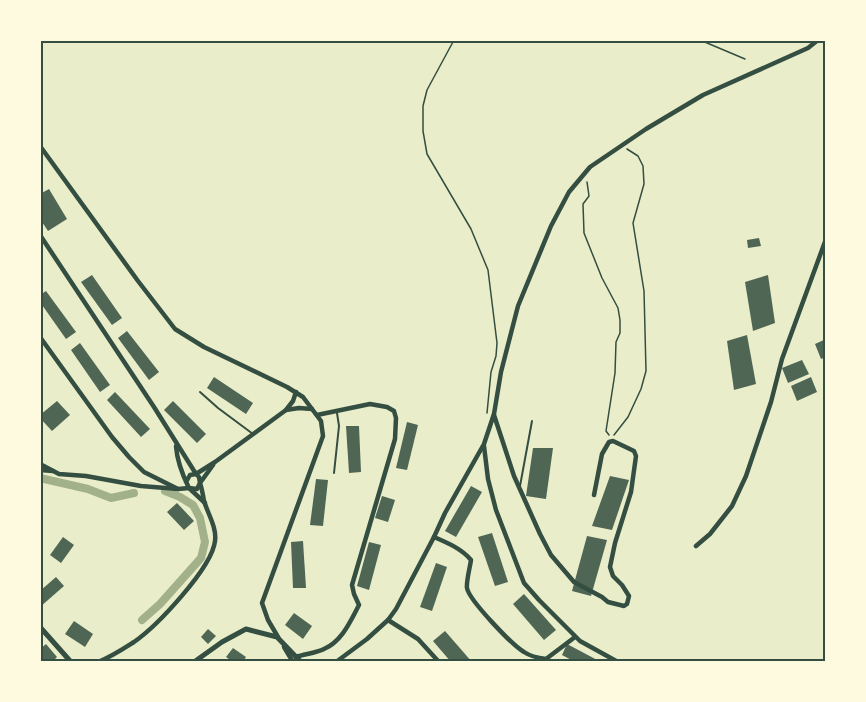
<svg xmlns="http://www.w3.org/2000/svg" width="866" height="702" font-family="Commissioner,sans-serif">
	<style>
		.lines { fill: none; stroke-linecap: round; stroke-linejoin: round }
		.canal { stroke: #a3b18a; stroke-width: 8 }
		.building { fill: #4f6655 }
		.path { stroke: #344e41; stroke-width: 1.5 }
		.service { stroke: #344e41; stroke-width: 2 }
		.minor { stroke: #344e41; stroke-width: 4.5 }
		.tertiary { stroke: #344e41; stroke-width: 5 }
		.neatline { fill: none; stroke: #344e41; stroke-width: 2 }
	</style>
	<rect width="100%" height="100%" fill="#e9edc9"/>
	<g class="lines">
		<!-- canal -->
		<g class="canal">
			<path d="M40,478L88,489L111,498L134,493"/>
			<path d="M142,620L160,604L201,558L205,542L200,518L193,505L180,497L165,491"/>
		</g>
	</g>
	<!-- building -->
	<g class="building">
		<path d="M49,189L67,219L48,231L40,219V194Z"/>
		<path d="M759,238L761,246L748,248L747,240Z"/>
		<path d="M92,275L122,318L112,325L81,282Z"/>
		<path d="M768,275L775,323L753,331L745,282Z"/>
		<path d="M46,291L76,332L66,339L40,302V295Z"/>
		<path d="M127,331L159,372L149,380L118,338Z"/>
		<path d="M747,335L756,384L734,390L727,341Z"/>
		<path d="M826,339V357L821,359L815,344Z"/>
		<path d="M80,343L110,385L100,392L71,350Z"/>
		<path d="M802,360L809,374L788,383L782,368Z"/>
		<path d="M214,377L253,403L246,414L207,388Z"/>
		<path d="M811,377L817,392L797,401L791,386Z"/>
		<path d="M115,392L150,429L141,437L107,400Z"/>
		<path d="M57,401L70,415L52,431L40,418V415Z"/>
		<path d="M173,401L206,434L197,443L164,410Z"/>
		<path d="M407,422L418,425L407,470L396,468Z"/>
		<path d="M346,426H359L361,472L349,473Z"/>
		<path d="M533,448H553L546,499L526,496Z"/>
		<path d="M610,476L629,480L612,530L592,526Z"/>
		<path d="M316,479L328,480L323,526L310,525Z"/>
		<path d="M471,486L482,492L456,537L445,531Z"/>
		<path d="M382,496L395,500L388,522L375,518Z"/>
		<path d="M177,503L194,521L184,530L167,512Z"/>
		<path d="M492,533L508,582L495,586L478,537Z"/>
		<path d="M587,536L607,540L591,596L572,591Z"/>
		<path d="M63,537L74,545L61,563L50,555Z"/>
		<path d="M303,541L306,588H293L291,542Z"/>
		<path d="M369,542L381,545L369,590L357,586Z"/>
		<path d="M436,563L447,567L432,611L420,607Z"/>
		<path d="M56,577L64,586L40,607V591Z"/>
		<path d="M524,594L556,630L544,640L513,604Z"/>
		<path d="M294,613L312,626L303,639L285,625Z"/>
		<path d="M74,621L93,634L85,647L65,634Z"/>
		<path d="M208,629L216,636L208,644L201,637Z"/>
		<path d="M445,631L472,662H451L433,641Z"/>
		<path d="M46,644L57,657L52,662H40V649Z"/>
		<path d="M567,644L601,662H575L562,655Z"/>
		<path d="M233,648L246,657L243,662H233L226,657Z"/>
	</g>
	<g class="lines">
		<!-- path -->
		<g class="path">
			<path d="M454,40L427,90L423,106V131L427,154L471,229L488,270L497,343L496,356L491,372L487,413"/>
			<path d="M700,40L745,59"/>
			<path d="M587,182L589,196L583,204L584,233L602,278L618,308L620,320V333L616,342L615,373L606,431L609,435"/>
			<path d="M614,435L628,417L641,389L646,371L644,291L633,223L644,184L643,166L638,156L627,149"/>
		</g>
		<!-- service -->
		<g class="service">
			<path d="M200,392L218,408L253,434"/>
			<path d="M334,473L339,426L337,413"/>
			<path d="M520,486L532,421"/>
		</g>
		<!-- minor -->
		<g class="minor">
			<path d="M40,146L138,281L175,329L204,347L287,387L303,397L321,421L323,436L262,603L268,620L278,637"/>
			<path d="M40,235L154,407L196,474L215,462L286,410L293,401L296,392"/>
			<path d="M40,337L112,437L129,457L144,472L178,489"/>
			<path d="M286,410L299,408L312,409"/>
			<path d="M494,415L514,476L540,534L551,555L574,582L602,597L608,602L624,606L627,604L629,596L622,585L613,576L610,567L615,543L631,492L636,456L634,451L613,441L609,442L602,454L594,495"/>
			<path d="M176,446C177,461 182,474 189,488L197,489L200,483L199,477L196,474L190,475L186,482"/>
			<path d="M484,446L488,479L496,510L524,583L539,600L580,641L618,662"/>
			<path d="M40,464L59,474L86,476L141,486L178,489L189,488L205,503"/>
			<path d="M40,470L53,471"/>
			<path d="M434,537C448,543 462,549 471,560C470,567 466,582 467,588C469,600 512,645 524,652C530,656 538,658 546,659L575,637"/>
			<path d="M696,546L710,534L732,506L746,476L771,402L782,359L826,239"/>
			<path d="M388,620L418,639L439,662"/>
			<path d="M284,647L293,662"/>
			<path d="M296,657C305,654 316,653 324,649C342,641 350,622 359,605L354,594L352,585L395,439L396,418L394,411L387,407L370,404L317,415"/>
			<path d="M98,662C111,657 123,649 134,642C157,626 212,568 215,541C217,528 208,514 204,501C203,495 202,489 200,483L213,465"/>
			<path d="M336,662L367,639L388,620L396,609L434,537L445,513L484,444L494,414L501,372L518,306L551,226L569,192L590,167L646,129L703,95L808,48L818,40"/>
		</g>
		<!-- tertiary -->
		<g class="tertiary">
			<path d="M40,627L71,662"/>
			<path d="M194,662L222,642L246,629L277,637L301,662"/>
		</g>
	</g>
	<!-- border -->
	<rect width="866" height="702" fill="none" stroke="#fefae0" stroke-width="84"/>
	<rect x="42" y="42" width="782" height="618" class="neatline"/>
</svg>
